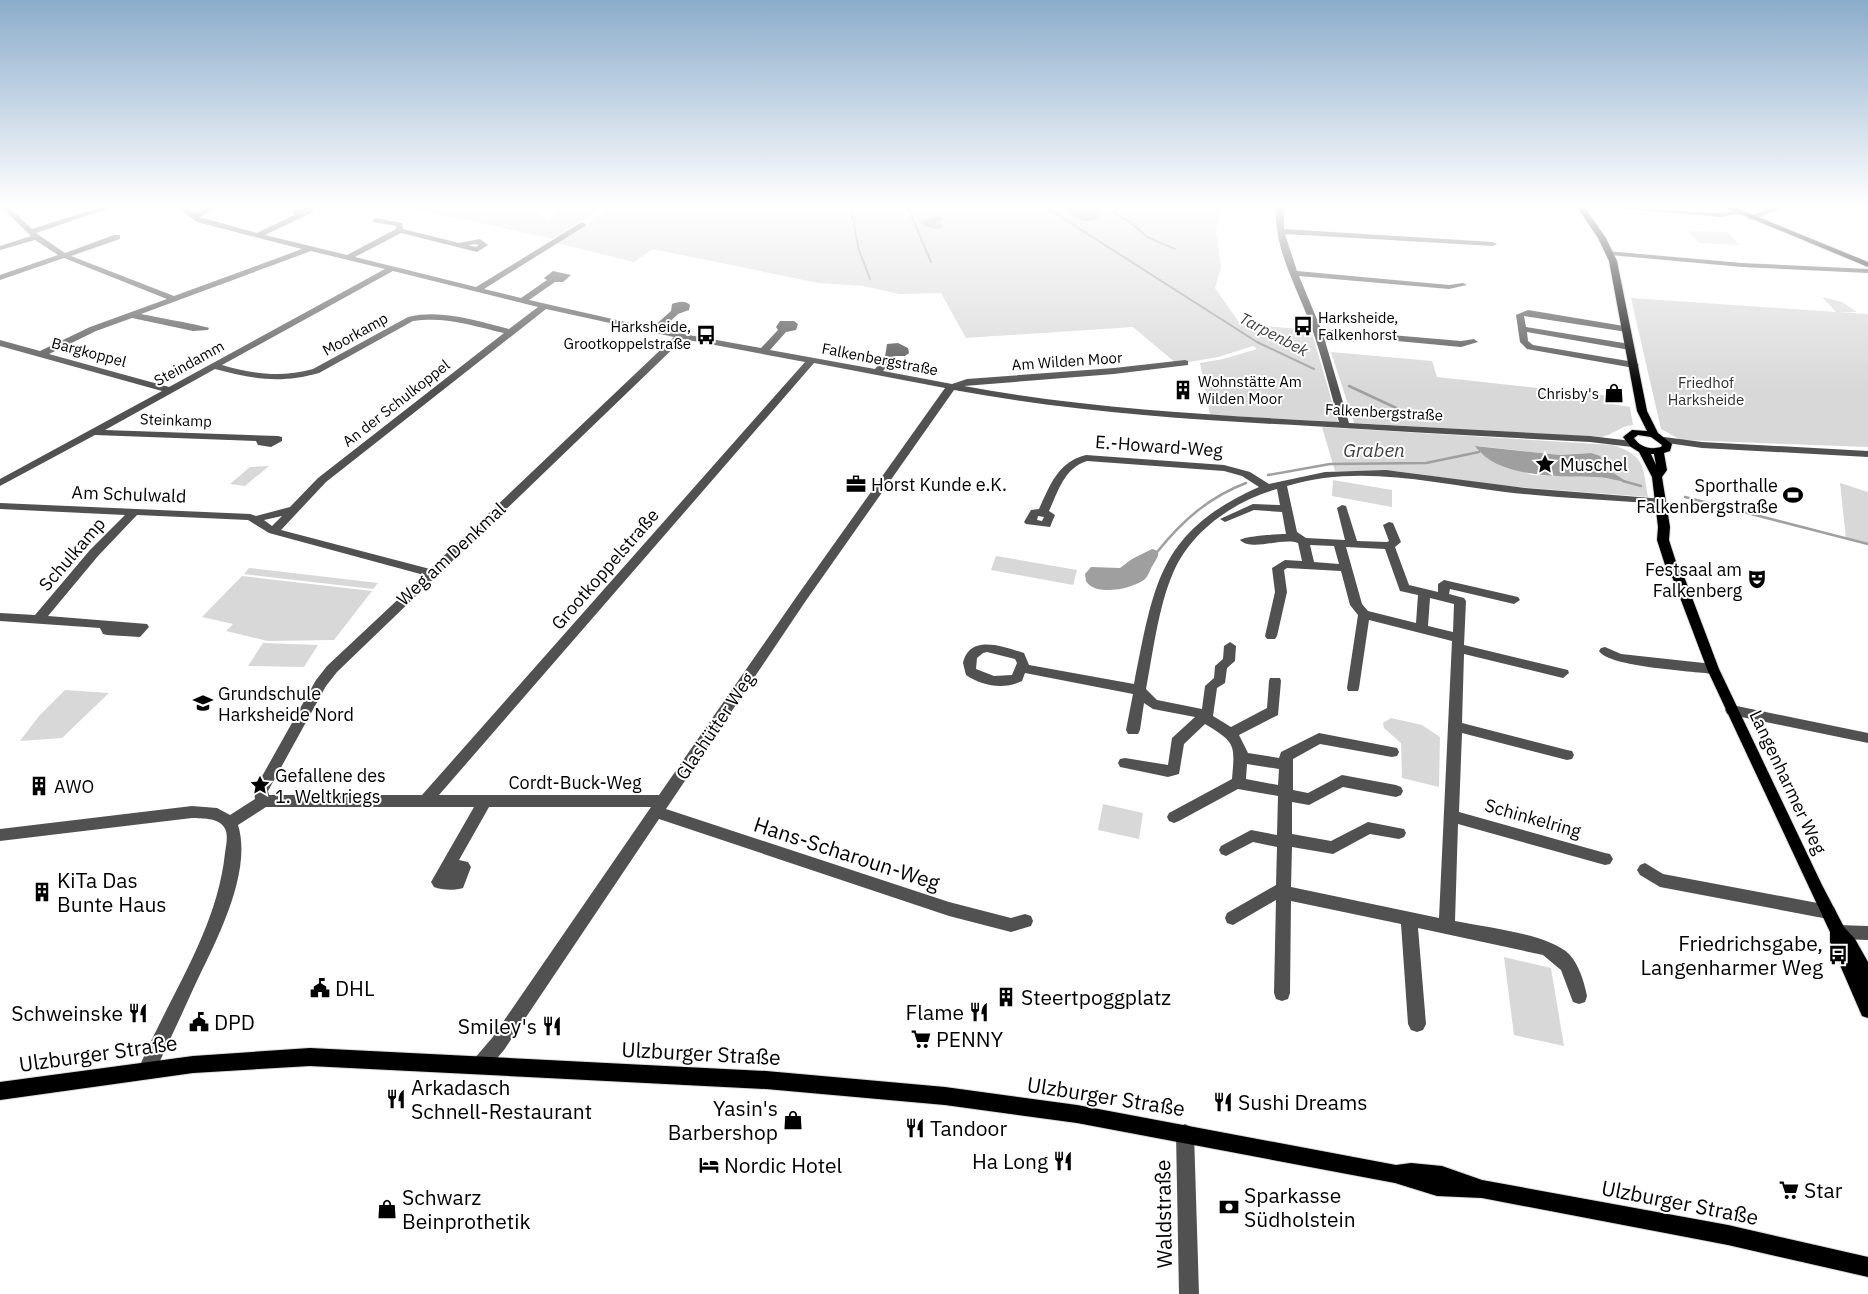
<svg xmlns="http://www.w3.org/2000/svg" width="1868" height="1294" font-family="'IBM Plex Sans',sans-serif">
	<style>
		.green { fill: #d8d8d8; fill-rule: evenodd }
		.water { fill: #9f9f9f }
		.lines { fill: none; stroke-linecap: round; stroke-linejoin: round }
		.stream-far1 { stroke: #9f9f9f; stroke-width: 2 }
		.stream { stroke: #9f9f9f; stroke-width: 2.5 }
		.major-casing { stroke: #dbdbdb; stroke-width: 2 }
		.minor { fill: #515151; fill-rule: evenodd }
		.major { fill: #000; fill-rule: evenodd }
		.labels { text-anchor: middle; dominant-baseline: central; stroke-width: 4; stroke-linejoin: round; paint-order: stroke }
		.far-poi-label { font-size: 15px; fill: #000; stroke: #fff; text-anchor: start }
		.far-street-label { font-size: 15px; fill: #000; stroke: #fff }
		.far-park-label { font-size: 15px; fill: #2f2f2f; stroke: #fff }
		.far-water-label { font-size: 16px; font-style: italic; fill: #404040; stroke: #fff }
		.street-label { font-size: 18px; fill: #000; stroke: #fff }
		.poi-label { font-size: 18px; fill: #000; stroke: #fff; text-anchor: start }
		.water-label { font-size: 19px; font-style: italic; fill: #404040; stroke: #fff }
		.near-street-label { font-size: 21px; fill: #000; stroke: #fff }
		.near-poi-label { font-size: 21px; fill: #000; stroke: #fff; text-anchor: start }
	</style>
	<rect width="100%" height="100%" fill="#fff"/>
	<!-- green -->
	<g class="green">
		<path d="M409,208H534L549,222L558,208H602L554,239Z"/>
		<path d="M612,208H1221L1216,231L1221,267L1215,288L1238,321L1242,324L1311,330L1338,422L1210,415L1200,363L1223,359L1257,349L1253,346L1218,357L1177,364L1133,327L966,338L941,293L899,294L864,286L818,283L653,249L634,262L557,243Z"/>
		<path d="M1688,231L1727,232L1740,245L1699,243Z"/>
		<path d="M1822,297L1842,302L1857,312H1839L1868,314V447L1681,440L1661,429L1631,298L1836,312Z"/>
		<path d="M1331,352L1432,361L1437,377L1610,396L1612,404L1630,407L1633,425C1620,426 1613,435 1601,437L1354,423Z"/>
		<path d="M1322,427L1613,445C1645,455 1643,467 1648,497L1504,486L1395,471H1335ZM1476,446L1560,455L1591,453L1604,461L1606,468L1625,482L1599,477L1532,475L1492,460L1479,452Z"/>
		<path d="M250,467L269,466L245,486L230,484Z"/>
		<path d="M1333,480L1392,490V507L1332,496Z"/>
		<path d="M1840,483L1868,492V544L1846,539Z"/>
		<path d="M996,556L1077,570L1073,585L991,570Z"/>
		<path d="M249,568L378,583L373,589L244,574Z"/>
		<path d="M242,576L372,591L334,640L268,641L226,631L233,624L202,617Z"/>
		<path d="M263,643L318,645L304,667L248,666Z"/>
		<path d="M65,690L109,693L62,738L20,741L39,716Z"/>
		<path d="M1391,718L1422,725L1440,737L1439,787L1402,778L1401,743L1384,728L1383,723Z"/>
		<path d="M1103,804L1143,813L1139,839L1098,830Z"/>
		<path d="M1504,957L1551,968L1564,1046L1514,1035Z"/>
	</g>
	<!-- water -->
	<g class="water">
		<path d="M1061,208H1100L1098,218C1083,227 1075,215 1061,208Z"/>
		<path d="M936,216L944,217L939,223L944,226C934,233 928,226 919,222Z"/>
		<path d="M1475,446L1560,455L1591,453L1600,456L1606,468L1627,482C1616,481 1606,477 1596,477C1561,476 1498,479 1475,446Z"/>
		<path d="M1152,549L1158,551C1159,557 1156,559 1153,565C1150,569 1149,575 1145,579C1133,589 1095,597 1086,581L1085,574L1091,567L1120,568L1132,559Z"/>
	</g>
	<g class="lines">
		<!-- stream-far1 -->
		<g class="stream-far1">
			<path d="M851,208L859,250L870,279"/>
			<path d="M908,208L931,262"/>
			<path d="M1047,208L1257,342L1314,369"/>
			<path d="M1116,208L1113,213L1129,221L1147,237L1175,249"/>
		</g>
		<!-- stream -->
		<g class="stream">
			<path d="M1349,386L1422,420"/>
			<path d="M1268,475L1330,464L1426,463L1479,452"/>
			<path d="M1623,481L1641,486"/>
			<path d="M1685,497L1868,544"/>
			<path d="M1158,551C1182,521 1209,497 1246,483"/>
		</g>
		<defs>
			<g id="major">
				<path d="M1578,208H1585L1606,238L1617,261L1647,411L1658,433L1672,444L1670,451L1664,453L1667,470L1662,477L1670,527L1669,540L1677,565L1685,579L1719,669L1822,885L1844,927L1855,939L1868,962V1018L1862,1016L1830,942V932L1707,669L1673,579L1665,565L1657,540L1658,527L1652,477L1639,452L1631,447L1623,437L1632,430L1647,431L1637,411L1609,261L1598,238ZM1638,435L1651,437L1662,445L1661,447C1650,450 1640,447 1634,438ZM1651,454H1654L1656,465Z"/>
				<path d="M1726,208H1736L1868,262V267Z"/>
				<path d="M310,1048L766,1071L945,1087L1077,1105L1396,1165L1411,1163L1442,1166L1482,1180L1728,1225L1868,1257V1277L1728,1245L1482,1198L1437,1196L1395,1183L1077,1123L945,1105L766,1089L310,1066L193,1073L0,1100V1082L193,1056Z"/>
			</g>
		</defs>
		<!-- major casing -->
		<use href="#major" class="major-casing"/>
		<!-- minor -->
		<g class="minor">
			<path d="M2,208H10L32,229L98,208H110L36,233L65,253L114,235H120V239L71,256L174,296L302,249L197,222L178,208H187L195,214L207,208H216L200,217L257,233L294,215L292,211L299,208H313V212L265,235L347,255L396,229V226L373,222L372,220L376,218L402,223L403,229L459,243L480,239L488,245L477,252L401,233L355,257L476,287L582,222L586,224L585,226L484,289L521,298L547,280L544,278L553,271L571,275L563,282H555L529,300L652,328L671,311L672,304C678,302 685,300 690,305L689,310L678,314L661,330L761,348L778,330L776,327L780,321H794L798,324L796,330L786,332L770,350L875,369L885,357L887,344L898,343L908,348L909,353L905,356H895L883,371L952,384L967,379L1114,368L1185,360L1188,361V365L1114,374L964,386C1088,409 1214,415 1339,422C1330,390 1322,357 1311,326C1297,287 1274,250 1276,208H1284V229L1493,242L1497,244L1493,246L1285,234L1297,271L1449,285L1463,283L1467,285L1449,289L1299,276L1321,329L1461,341L1474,339L1478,342L1461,347L1323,334L1349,423L1590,436L1632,441L1637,444L1632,447L1590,442C1497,437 1404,432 1311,426C1191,420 1072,412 954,390L805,602L666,809L949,902L1011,918L1025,914L1031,916L1033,921L1031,926L1011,932L949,916L659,819L504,1050L486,1071L480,1074L474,1071L471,1065L474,1059L492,1038L651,807H489L459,860L468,862L471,867L463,888C454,891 442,890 434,887L431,882L474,807H266L238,825C253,873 215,943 195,985C181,1016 167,1046 153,1076L147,1079L141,1076L138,1070C168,998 217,931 225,853C226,845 229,834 224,827C217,817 202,819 192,818L0,841V829L192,806L217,808L230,815L255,799L254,791L256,787L316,680L327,666L424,575L269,533L248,520L137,515L98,556L48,616L147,624L149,627L140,637L107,635L103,634L100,628L0,621V613L35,615L90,550L125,515L0,509V503L250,514L256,516L290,507L318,478L504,333C474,326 445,316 413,321L319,373C280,384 253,379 215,369L105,430L278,436L282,437V441L271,447L258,445L256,441L95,435L0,486V479L162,391L0,346V340L40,351L90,327L167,299L64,258L0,280V275L58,255L35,240L0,250V246L31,236ZM476,244L479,245L476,247L468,245ZM311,251L385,269L169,387L49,354L96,331L132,318L193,331L208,330L209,328C206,326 150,316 141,314ZM393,271L538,307L509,329C476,321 442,309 408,317L313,369C281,378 253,374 222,365ZM546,309L674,337L430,569L281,530L326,482ZM683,339L805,362L422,795H269L268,791L326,686L337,672ZM814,363L945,388L797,596L659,795H439ZM282,516L272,526L264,520Z"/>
			<path d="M1617,208C1651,208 1684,212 1718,213C1727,213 1738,209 1745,213L1720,217Z"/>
			<path d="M1771,208H1782L1753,220L1746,218Z"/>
			<path d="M1607,251L1742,263L1868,269V273L1742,267L1610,255H1607Z"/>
			<path d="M1528,310L1630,327V331L1627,332L1524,316L1526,327L1630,344L1634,347L1630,350L1527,332L1528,341L1533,345L1634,362L1639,365L1634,368L1527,349L1520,342L1516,315Z"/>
			<path d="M1664,437L1702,442L1868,451V457L1702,448L1660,442L1659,440Z"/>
			<path d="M1086,455L1224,465L1250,472L1269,484L1325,472L1386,470L1525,488L1664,499L1665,501L1660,504C1608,500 1556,498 1505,492C1432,483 1359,464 1287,486L1297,532L1306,538L1345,540L1337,508L1342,505L1346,506L1357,541L1387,542L1389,541L1383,525L1389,522L1393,523L1401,542L1395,547L1409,585L1438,592V584L1444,580L1518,597L1520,600L1514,604L1450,589L1449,594L1464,598L1466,601L1464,645L1568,670L1569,673L1563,678L1464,654L1462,723L1567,750L1572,751L1574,755L1572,759L1567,760L1462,733L1459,812L1605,853L1610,854L1613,859L1610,864L1605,865L1458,824L1455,921C1484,927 1549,934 1569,954C1579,965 1584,981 1587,996L1585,1002L1579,1004L1573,1002L1561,970L1543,955L1418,928L1426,1024L1423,1030L1417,1032L1411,1030L1408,1024L1401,924L1291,901L1290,993L1288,999L1282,1001L1276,999L1274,993L1276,900L1233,925L1227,923L1225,918L1227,913L1276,885L1277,847L1253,842L1226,856L1221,854L1219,850L1221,846L1251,830L1277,835L1278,796L1238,789L1179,821L1174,823L1169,821L1167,817L1169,813L1232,779C1235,744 1236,743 1205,724L1184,744L1179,774L1168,777L1125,768L1120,767L1118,763L1120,759L1125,758L1168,765L1172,738L1195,717L1153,709L1144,703L1140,730L1138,734H1128L1126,730L1133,694L1025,673L1022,681C1004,690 982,686 966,675L963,663C970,633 1004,647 1024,653L1029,665L1134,684C1154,585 1158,532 1259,487L1242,476L1224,471L1087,461C1064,468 1058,492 1049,511L1055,515L1050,527L1026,524L1024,522L1031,510L1039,509C1050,485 1058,462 1086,455ZM1277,489L1280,505L1253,504L1220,519L1225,522L1254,510L1282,512L1286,534C1279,534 1244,536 1240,540C1252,552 1282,537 1298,543L1302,561L1285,560L1272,568L1275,592L1265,636L1267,639H1275L1277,636L1287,592L1284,570L1287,568L1341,571L1350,605L1358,615L1347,688L1348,691H1358L1359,688L1369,620L1452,641L1439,918L1291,887L1292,847L1333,854L1370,834L1399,839L1404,837L1406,833L1404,829L1368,822L1331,841L1292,834V802L1309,805L1343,787L1396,797L1401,795L1403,791L1401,787L1396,785L1342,775L1308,793L1293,790V759L1320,744L1392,757L1397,756L1399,752L1397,748L1319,733L1281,752L1279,758L1248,753L1239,735L1278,715L1281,681L1280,678H1270L1269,681L1267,708L1231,727L1213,716L1217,688L1225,683L1227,668L1235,661L1236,646L1230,642L1224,646L1223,659L1215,666L1214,678L1205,686L1202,709L1157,700L1146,689C1153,653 1158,608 1173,573C1191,531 1234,501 1277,489ZM1038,516L1044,517L1042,521L1037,520ZM1310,545L1334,546L1339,564L1314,562ZM1346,547L1385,549L1400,591L1418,595L1416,623L1368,611L1362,604ZM1430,598L1454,604L1453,632L1428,626ZM987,652L1015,659L1017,663L1012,675L994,676L976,669L977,658L983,653ZM1247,764L1279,769L1278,785L1246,779Z"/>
			<path d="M1605,647L1621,654L1713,664L1719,669L1713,674C1691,671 1609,667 1599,651L1601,648Z"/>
			<path d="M1732,705L1868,733V743L1727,714L1725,710L1727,706Z"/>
			<path d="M1645,863L1663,874L1828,905L1834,907L1836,912L1834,917L1828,919L1660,887L1640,875L1637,870L1640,865Z"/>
			<path d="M1838,925L1868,926V940L1838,939L1832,937L1830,932L1832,927Z"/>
			<path d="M1185,1124L1191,1127L1194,1133L1199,1294H1179L1176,1133L1179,1127Z"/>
		</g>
		<!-- major -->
		<use href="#major" class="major"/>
	</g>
	<!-- sky -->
	<linearGradient id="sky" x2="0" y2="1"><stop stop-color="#8baccb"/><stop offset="0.53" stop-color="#fff"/><stop offset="1" stop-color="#fff" stop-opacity="0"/></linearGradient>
	<rect width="1868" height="389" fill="url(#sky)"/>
	<!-- icons -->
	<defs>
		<symbol id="bus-bare" viewBox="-9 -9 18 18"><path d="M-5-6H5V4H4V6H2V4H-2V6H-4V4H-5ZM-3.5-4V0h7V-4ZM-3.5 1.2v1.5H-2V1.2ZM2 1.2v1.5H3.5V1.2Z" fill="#000" stroke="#fff" stroke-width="2.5" paint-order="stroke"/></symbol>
		<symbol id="building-bare" viewBox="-9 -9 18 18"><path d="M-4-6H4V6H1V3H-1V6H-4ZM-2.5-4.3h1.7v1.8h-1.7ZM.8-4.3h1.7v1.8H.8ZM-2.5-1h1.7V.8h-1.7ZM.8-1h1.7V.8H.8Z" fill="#000" stroke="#fff" stroke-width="2.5" paint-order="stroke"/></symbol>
		<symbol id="shop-bare" viewBox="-9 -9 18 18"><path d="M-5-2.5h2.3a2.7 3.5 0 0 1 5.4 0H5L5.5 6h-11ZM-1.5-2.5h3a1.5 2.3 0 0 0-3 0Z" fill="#000" stroke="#fff" stroke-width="2.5" paint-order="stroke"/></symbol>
		<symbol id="sight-bare" viewBox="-9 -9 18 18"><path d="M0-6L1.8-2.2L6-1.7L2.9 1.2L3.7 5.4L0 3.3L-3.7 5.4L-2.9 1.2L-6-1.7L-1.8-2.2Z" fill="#000" stroke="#fff" stroke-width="2.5" paint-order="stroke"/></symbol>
		<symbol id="office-bare" viewBox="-9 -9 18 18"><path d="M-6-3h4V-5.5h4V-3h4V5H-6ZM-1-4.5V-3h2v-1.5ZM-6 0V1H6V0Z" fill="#000" stroke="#fff" stroke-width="2.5" paint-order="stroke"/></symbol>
		<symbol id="stadium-bare" viewBox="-9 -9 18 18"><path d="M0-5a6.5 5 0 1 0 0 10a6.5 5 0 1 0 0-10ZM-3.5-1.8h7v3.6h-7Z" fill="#000" stroke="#fff" stroke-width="2.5" paint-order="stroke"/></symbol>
		<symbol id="theatre-bare" viewBox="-9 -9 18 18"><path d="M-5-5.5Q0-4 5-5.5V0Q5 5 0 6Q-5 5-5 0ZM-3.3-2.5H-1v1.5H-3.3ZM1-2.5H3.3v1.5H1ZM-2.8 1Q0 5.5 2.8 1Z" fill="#000" stroke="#fff" stroke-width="2.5" paint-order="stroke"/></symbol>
		<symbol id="school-bare" viewBox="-9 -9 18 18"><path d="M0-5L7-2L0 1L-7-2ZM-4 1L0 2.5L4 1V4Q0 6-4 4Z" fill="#000" stroke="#fff" stroke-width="2.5" paint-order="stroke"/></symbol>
		<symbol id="civic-bare" viewBox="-9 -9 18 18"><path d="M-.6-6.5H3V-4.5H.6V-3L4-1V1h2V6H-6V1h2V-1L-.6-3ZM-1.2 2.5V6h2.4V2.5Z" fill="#000" stroke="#fff" stroke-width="2.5" paint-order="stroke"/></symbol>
		<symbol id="restaurant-bare" viewBox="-9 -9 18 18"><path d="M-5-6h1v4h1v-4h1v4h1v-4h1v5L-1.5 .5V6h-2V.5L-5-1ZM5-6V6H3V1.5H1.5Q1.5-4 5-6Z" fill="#000" stroke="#fff" stroke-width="2.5" paint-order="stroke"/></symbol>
		<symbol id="supermarket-bare" viewBox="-9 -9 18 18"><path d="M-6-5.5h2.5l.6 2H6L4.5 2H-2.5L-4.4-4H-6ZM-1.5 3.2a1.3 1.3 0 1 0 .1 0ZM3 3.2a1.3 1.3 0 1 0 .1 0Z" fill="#000" stroke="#fff" stroke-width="2.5" paint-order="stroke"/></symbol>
		<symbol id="hotel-bare" viewBox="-9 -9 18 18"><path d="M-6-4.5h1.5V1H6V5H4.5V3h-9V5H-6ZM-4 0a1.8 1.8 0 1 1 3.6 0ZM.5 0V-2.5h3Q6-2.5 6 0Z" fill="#000" stroke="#fff" stroke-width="2.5" paint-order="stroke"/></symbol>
		<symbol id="bank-bare" viewBox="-9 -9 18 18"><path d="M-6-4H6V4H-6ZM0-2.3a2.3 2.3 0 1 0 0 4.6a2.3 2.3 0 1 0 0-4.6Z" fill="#000" stroke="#fff" stroke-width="2.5" paint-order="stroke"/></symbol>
	</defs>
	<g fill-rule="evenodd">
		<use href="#bus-bare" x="1289" y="312" width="28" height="28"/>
		<use href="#bus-bare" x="692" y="321" width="28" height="28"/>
		<use href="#building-bare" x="1169" y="376" width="28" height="28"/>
		<use href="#shop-bare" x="1600" y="379" width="28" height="28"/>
		<use href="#sight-bare" x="1531" y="450" width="28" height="28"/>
		<use href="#office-bare" x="842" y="470" width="28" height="28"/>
		<use href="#stadium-bare" x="1779" y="481" width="28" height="28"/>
		<use href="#theatre-bare" x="1743" y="565" width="28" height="28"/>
		<use href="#school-bare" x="189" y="689" width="28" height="28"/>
		<use href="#sight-bare" x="246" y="771" width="28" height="28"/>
		<use href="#building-bare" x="25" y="772" width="28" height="28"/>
		<use href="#building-bare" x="28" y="878" width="28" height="28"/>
		<use href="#bus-bare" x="1824" y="941" width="28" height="28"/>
		<use href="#civic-bare" x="306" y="974" width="28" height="28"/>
		<use href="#building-bare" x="992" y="983" width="28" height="28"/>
		<use href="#restaurant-bare" x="965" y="998" width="28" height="28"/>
		<use href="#restaurant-bare" x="124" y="999" width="28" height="28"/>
		<use href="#civic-bare" x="185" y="1008" width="28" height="28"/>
		<use href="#restaurant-bare" x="538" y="1012" width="28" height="28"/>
		<use href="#supermarket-bare" x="907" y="1025" width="28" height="28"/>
		<use href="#restaurant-bare" x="382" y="1085" width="28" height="28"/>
		<use href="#restaurant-bare" x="1209" y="1088" width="28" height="28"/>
		<use href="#shop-bare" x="779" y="1106" width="28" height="28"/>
		<use href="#restaurant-bare" x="901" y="1114" width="28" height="28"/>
		<use href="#restaurant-bare" x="1049" y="1147" width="28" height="28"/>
		<use href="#hotel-bare" x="695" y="1151" width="28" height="28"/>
		<use href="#supermarket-bare" x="1775" y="1176" width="28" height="28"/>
		<use href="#bank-bare" x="1215" y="1193" width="28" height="28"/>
		<use href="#shop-bare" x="373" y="1195" width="28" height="28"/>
	</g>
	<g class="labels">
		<!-- far-poi labels -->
		<g class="far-poi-label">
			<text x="1318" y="317">Harksheide,<tspan x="1318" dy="17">Falkenhorst</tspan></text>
			<text x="691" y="326" text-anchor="end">Harksheide,<tspan x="691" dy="17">Grootkoppelstraße</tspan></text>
			<text x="1198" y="381">Wohnstätte Am<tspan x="1198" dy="17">Wilden Moor</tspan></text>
			<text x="1599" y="393" text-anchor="end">Chrisby's</text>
		</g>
		<!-- far-street labels -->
		<g class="far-street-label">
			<text transform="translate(355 334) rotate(-29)">Moorkamp</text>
			<text transform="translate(89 352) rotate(15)">Bargkoppel</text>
			<text transform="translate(880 359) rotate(11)">Falkenbergstraße</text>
			<text transform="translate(1067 361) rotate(-4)">Am Wilden Moor</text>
			<text transform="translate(189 363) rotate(-29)">Steindamm</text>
			<text transform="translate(396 403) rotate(-38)">An der Schulkoppel</text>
			<text transform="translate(1384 412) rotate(3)">Falkenbergstraße</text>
			<text transform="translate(176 420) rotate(2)">Steinkamp</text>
		</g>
		<!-- far-park labels -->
		<g class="far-park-label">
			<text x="1706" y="382">Friedhof<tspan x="1706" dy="17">Harksheide</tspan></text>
		</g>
		<!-- far-water labels -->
		<g class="far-water-label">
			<text transform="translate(1274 334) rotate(28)">Tarpenbek</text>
		</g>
		<!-- street labels -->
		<g class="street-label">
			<text transform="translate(1159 446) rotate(4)">E.-Howard-Weg</text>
			<text transform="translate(129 494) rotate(2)">Am Schulwald</text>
			<text transform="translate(72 554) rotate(-49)">Schulkamp</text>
			<text transform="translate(451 554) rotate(-43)">Weg am Denkmal</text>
			<text transform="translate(605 569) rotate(-49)">Grootkoppelstraße</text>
			<text transform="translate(715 726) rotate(-56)">Glashütter Weg</text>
			<text x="575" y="782">Cordt-Buck-Weg</text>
			<text transform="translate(1788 782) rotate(65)">Langenharmer Weg</text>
			<text transform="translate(1533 818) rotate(16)">Schinkelring</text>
		</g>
		<!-- poi labels -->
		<g class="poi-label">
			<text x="1560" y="464">Muschel</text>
			<text x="871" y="484">Horst Kunde e.K.</text>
			<text x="1778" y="485" text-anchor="end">Sporthalle<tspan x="1778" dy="21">Falkenbergstraße</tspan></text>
			<text x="1742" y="569" text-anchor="end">Festsaal am<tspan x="1742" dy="21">Falkenberg</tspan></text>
			<text x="218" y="693">Grundschule<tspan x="218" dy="21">Harksheide Nord</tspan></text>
			<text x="275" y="775">Gefallene des<tspan x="275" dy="21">1. Weltkriegs</tspan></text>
			<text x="54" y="786">AWO</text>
		</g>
		<!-- water labels -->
		<g class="water-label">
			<text x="1374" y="450">Graben</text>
		</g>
		<!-- near-street labels -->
		<g class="near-street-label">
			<text transform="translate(847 853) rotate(18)">Hans-Scharoun-Weg</text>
			<text transform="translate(98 1053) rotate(-8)">Ulzburger Straße</text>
			<text transform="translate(701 1053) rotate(3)">Ulzburger Straße</text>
			<text transform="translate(1106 1096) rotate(9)">Ulzburger Straße</text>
			<text transform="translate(1680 1202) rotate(11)">Ulzburger Straße</text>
			<text transform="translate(1163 1214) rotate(-91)">Waldstraße</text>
		</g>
		<!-- near-poi labels -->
		<g class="near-poi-label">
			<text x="57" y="880">KiTa Das<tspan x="57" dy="24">Bunte Haus</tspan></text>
			<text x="1823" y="943" text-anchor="end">Friedrichsgabe,<tspan x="1823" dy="24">Langenharmer Weg</tspan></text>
			<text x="335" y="988">DHL</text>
			<text x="1021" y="997">Steertpoggplatz</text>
			<text x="964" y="1012" text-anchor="end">Flame</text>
			<text x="123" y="1013" text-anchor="end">Schweinske</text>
			<text x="214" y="1022">DPD</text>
			<text x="537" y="1026" text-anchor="end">Smiley's</text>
			<text x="936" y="1039">PENNY</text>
			<text x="411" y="1087">Arkadasch<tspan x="411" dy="24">Schnell-Restaurant</tspan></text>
			<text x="1238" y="1102">Sushi Dreams</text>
			<text x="778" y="1108" text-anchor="end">Yasin's<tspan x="778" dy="24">Barbershop</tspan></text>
			<text x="930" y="1128">Tandoor</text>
			<text x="1048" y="1161" text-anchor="end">Ha Long</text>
			<text x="724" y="1165">Nordic Hotel</text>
			<text x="1804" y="1190">Star</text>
			<text x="1244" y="1195">Sparkasse<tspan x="1244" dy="24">Südholstein</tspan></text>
			<text x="402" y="1197">Schwarz<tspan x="402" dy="24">Beinprothetik</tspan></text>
		</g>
	</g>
</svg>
